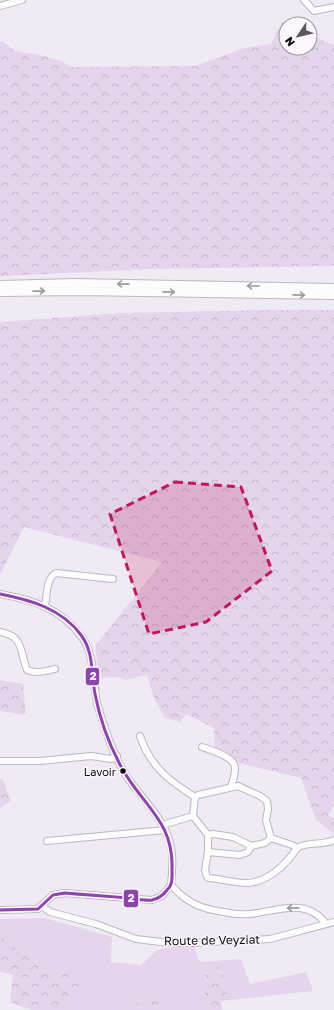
<svg xmlns="http://www.w3.org/2000/svg" width="334" height="1010" font-family="'Golos Text',sans-serif">
	<style>
		.grass { fill: #e4d5ec }
		.forest { fill: url(#forest-crowns) }
		.lines { fill: none; stroke-linecap: round; stroke-linejoin: round }
		.minor-casing { stroke: #bcb8bf; stroke-width: 8 }
		.highway-casing { stroke: #bcb8bf; stroke-width: 10 }
		.minor { stroke: #fdfcfd; stroke-width: 6 }
		.highway { stroke: #fdfcfd; stroke-width: 8 }
		.bus-1-casing { stroke: #fbf7fd; stroke-width: 6 }
		.bus-1 { stroke: #8e44ad; stroke-width: 3 }
		.oneway { stroke: #9d9b9e }
		.marked { fill: #c2185b; fill-opacity: 0.2; stroke: #c2185b; stroke-width: 3; stroke-dasharray: 8 5; stroke-linejoin: round }
		.bus-dot { fill: #0e0a0f; stroke: #fbf7fd; stroke-width: 1.5 }
		.labels { text-anchor: middle; dominant-baseline: central; stroke-width: 3; stroke-linejoin: round; paint-order: stroke }
		.bus-label { font-size: 11px; fill: #0e0a0f; stroke: #fbf7fd; text-anchor: end }
		.street-label { font-size: 12px; fill: #0e0a0f; stroke: #fbf7fd }
		.line-badge { stroke: #fbf7fd; stroke-width: 1.5 }
		.badge-label { font-size: 11px; text-anchor: middle; font-weight: bold; fill: #fff }
	</style>
	<defs>
		<pattern id="forest-crowns" width="20" height="18" patternUnits="userSpaceOnUse"><rect width="20" height="18" fill="#e4d5ec"/><path d="M2 6a3 3 0 1 1 6 0M12 15a3 3 0 1 1 6 0" fill="none" stroke="#c2b6c9"/></pattern>
	</defs>
	<rect width="100%" height="100%" fill="#f0eaf4"/>
	<!-- grass -->
	<path class="grass" d="M45,918L112,937L111,962L141,965L157,950L192,943L200,962L241,959L250,984L306,972L313,991L221,1001L205,994L209,1010H155L165,997L141,1000L124,1010H71L68,1007L69,993L78,973H50L4,940L2,919Z"/>
	<!-- forest -->
	<g class="forest">
		<path d="M282,22L286,24V48H310V35L334,45V266L151,269L0,276V43L2,41L15,51L40,55L61,61L72,67L195,66L244,48L271,44Z"/>
		<path d="M265,310H334V803L328,816L334,818V834L316,820L301,778L234,762L215,754L214,728L186,714L180,722L165,718L154,698L147,675L125,680L118,677L100,678L95,646L162,562L24,527L0,575V322L121,313Z"/>
		<path d="M0,680L23,684L26,715L0,711Z"/>
		<path d="M0,779L3,780L11,801L0,808Z"/>
		<path d="M0,919H2L4,940L50,973H78V989L69,993L68,1007L71,1010H32L10,1002L13,975L0,972Z"/>
		<path d="M218,967L232,988L221,1001L222,1010H209L205,994L206,970Z"/>
		<path d="M166,997L155,1010H124L141,1000Z"/>
	</g>
	<g class="lines">
		<defs>
			<g id="minor">
				<path d="M304,0L314,11L334,7"/>
				<path d="M0,6L22,0"/>
				<path d="M0,594C33,600 60,608 81,636C97,656 91,686 99,710C106,732 114,757 127,777C141,797 164,819 170,843C174,857 172,871 171,885"/>
				<path d="M45,606C47,596 46,578 56,573L113,579"/>
				<path d="M0,632C24,636 20,652 27,670C36,674 46,671 55,669"/>
				<path d="M140,736C150,766 169,781 195,797"/>
				<path d="M202,747C211,750 235,757 235,768C235,774 233,781 231,787"/>
				<path d="M0,761H40L91,756L111,759L117,756"/>
				<path d="M162,825L193,816"/>
				<path d="M208,835V852L205,870L207,877L209,878C220,879 232,882 244,883C266,884 286,865 297,848L292,845L271,838L265,843L251,846L233,837L213,834L208,835L193,816L195,797L198,795L238,786L260,796L267,801L268,809L266,820L271,838"/>
				<path d="M47,841L165,830"/>
				<path d="M297,848C308,841 323,846 334,840"/>
				<path d="M208,852L240,855L248,852L251,846"/>
				<path d="M171,885C187,903 201,909 224,912C233,914 241,915 249,914C276,912 306,896 326,924"/>
				<path d="M42,906L50,912L96,924L136,939L161,942L189,943L270,939L334,922"/>
				<path d="M0,910L38,909L53,895L65,893L152,900L162,896L171,885"/>
			</g>
			<g id="highway">
				<path d="M0,285L76,283L334,288"/>
				<path d="M0,292L78,291L334,295"/>
			</g>
		</defs>
		<!-- minor casing -->
		<use href="#minor" class="minor-casing"/>
		<!-- highway casing -->
		<use href="#highway" class="highway-casing"/>
		<!-- minor -->
		<use href="#minor" class="minor"/>
		<!-- highway -->
		<use href="#highway" class="highway"/>
		<defs>
			<path id="bus-1" d="M0,594C31,600 62,609 81,635C94,652 91,674 95,694C100,720 110,747 123,770C144,807 174,822 172,870C172,877 173,885 167,890C164,894 158,899 152,900C145,901 135,899 128,898C107,896 86,895 65,893L53,895L38,909L0,910"/>
		</defs>
		<!-- bus-1 casing -->
		<use href="#bus-1" class="bus-1-casing"/>
		<!-- bus-1 -->
		<use href="#bus-1" class="bus-1"/>
	</g>
	<!-- one-way arrows -->
	<defs><path id="oneway-shaft" d="M-6 0H5M1.5-3L5.5 0L1.5 3" fill="none" stroke-width="1.6" stroke-linecap="round" stroke-linejoin="round"/></defs>
	<g class="oneway">
		<use href="#oneway-shaft" transform="translate(123 284) rotate(-179)"/>
		<use href="#oneway-shaft" transform="translate(253 286) rotate(-179)"/>
		<use href="#oneway-shaft" transform="translate(39 291) rotate(-1)"/>
		<use href="#oneway-shaft" transform="translate(169 292) rotate(1)"/>
		<use href="#oneway-shaft" transform="translate(299 295) rotate(1)"/>
		<use href="#oneway-shaft" transform="translate(293 908) rotate(179)"/>
	</g>
	<!-- marked area -->
	<path class="marked" d="M175,482L241,487L272,571L206,622L149,634L110,514Z"/>
	<!-- markers -->
	<circle class="bus-dot" cx="123" cy="771" r="3.5"/>
	<g class="labels">
		<!-- bus labels -->
		<g class="bus-label">
			<text x="116" y="771">Lavoir</text>
		</g>
		<!-- street labels -->
		<g class="street-label">
			<text transform="translate(212 940) rotate(-1)">Route de Veyziat</text>
		</g>
	</g>
	<g class="line-badge">
		<rect x="85" y="667" width="15" height="19" rx="4" fill="#8e44ad"/>
		<rect x="123" y="889" width="16" height="19" rx="4" fill="#8e44ad"/>
	</g>
	<g class="badge-label">
		<text x="93" y="680">2</text>
		<text x="131" y="902">2</text>
	</g>
	<!-- north arrow -->
	<g transform="translate(298 36) rotate(235)"><circle r="19" fill="#fbf7fd" stroke="#9c989e"/>
	<path d="M0-3L7 15L0 10L-7 15Z" fill="#5d585f"/>
	<text y="-6" font-size="11" font-weight="bold" text-anchor="middle" fill="#0e0a0f">N</text>
	</g>
</svg>
